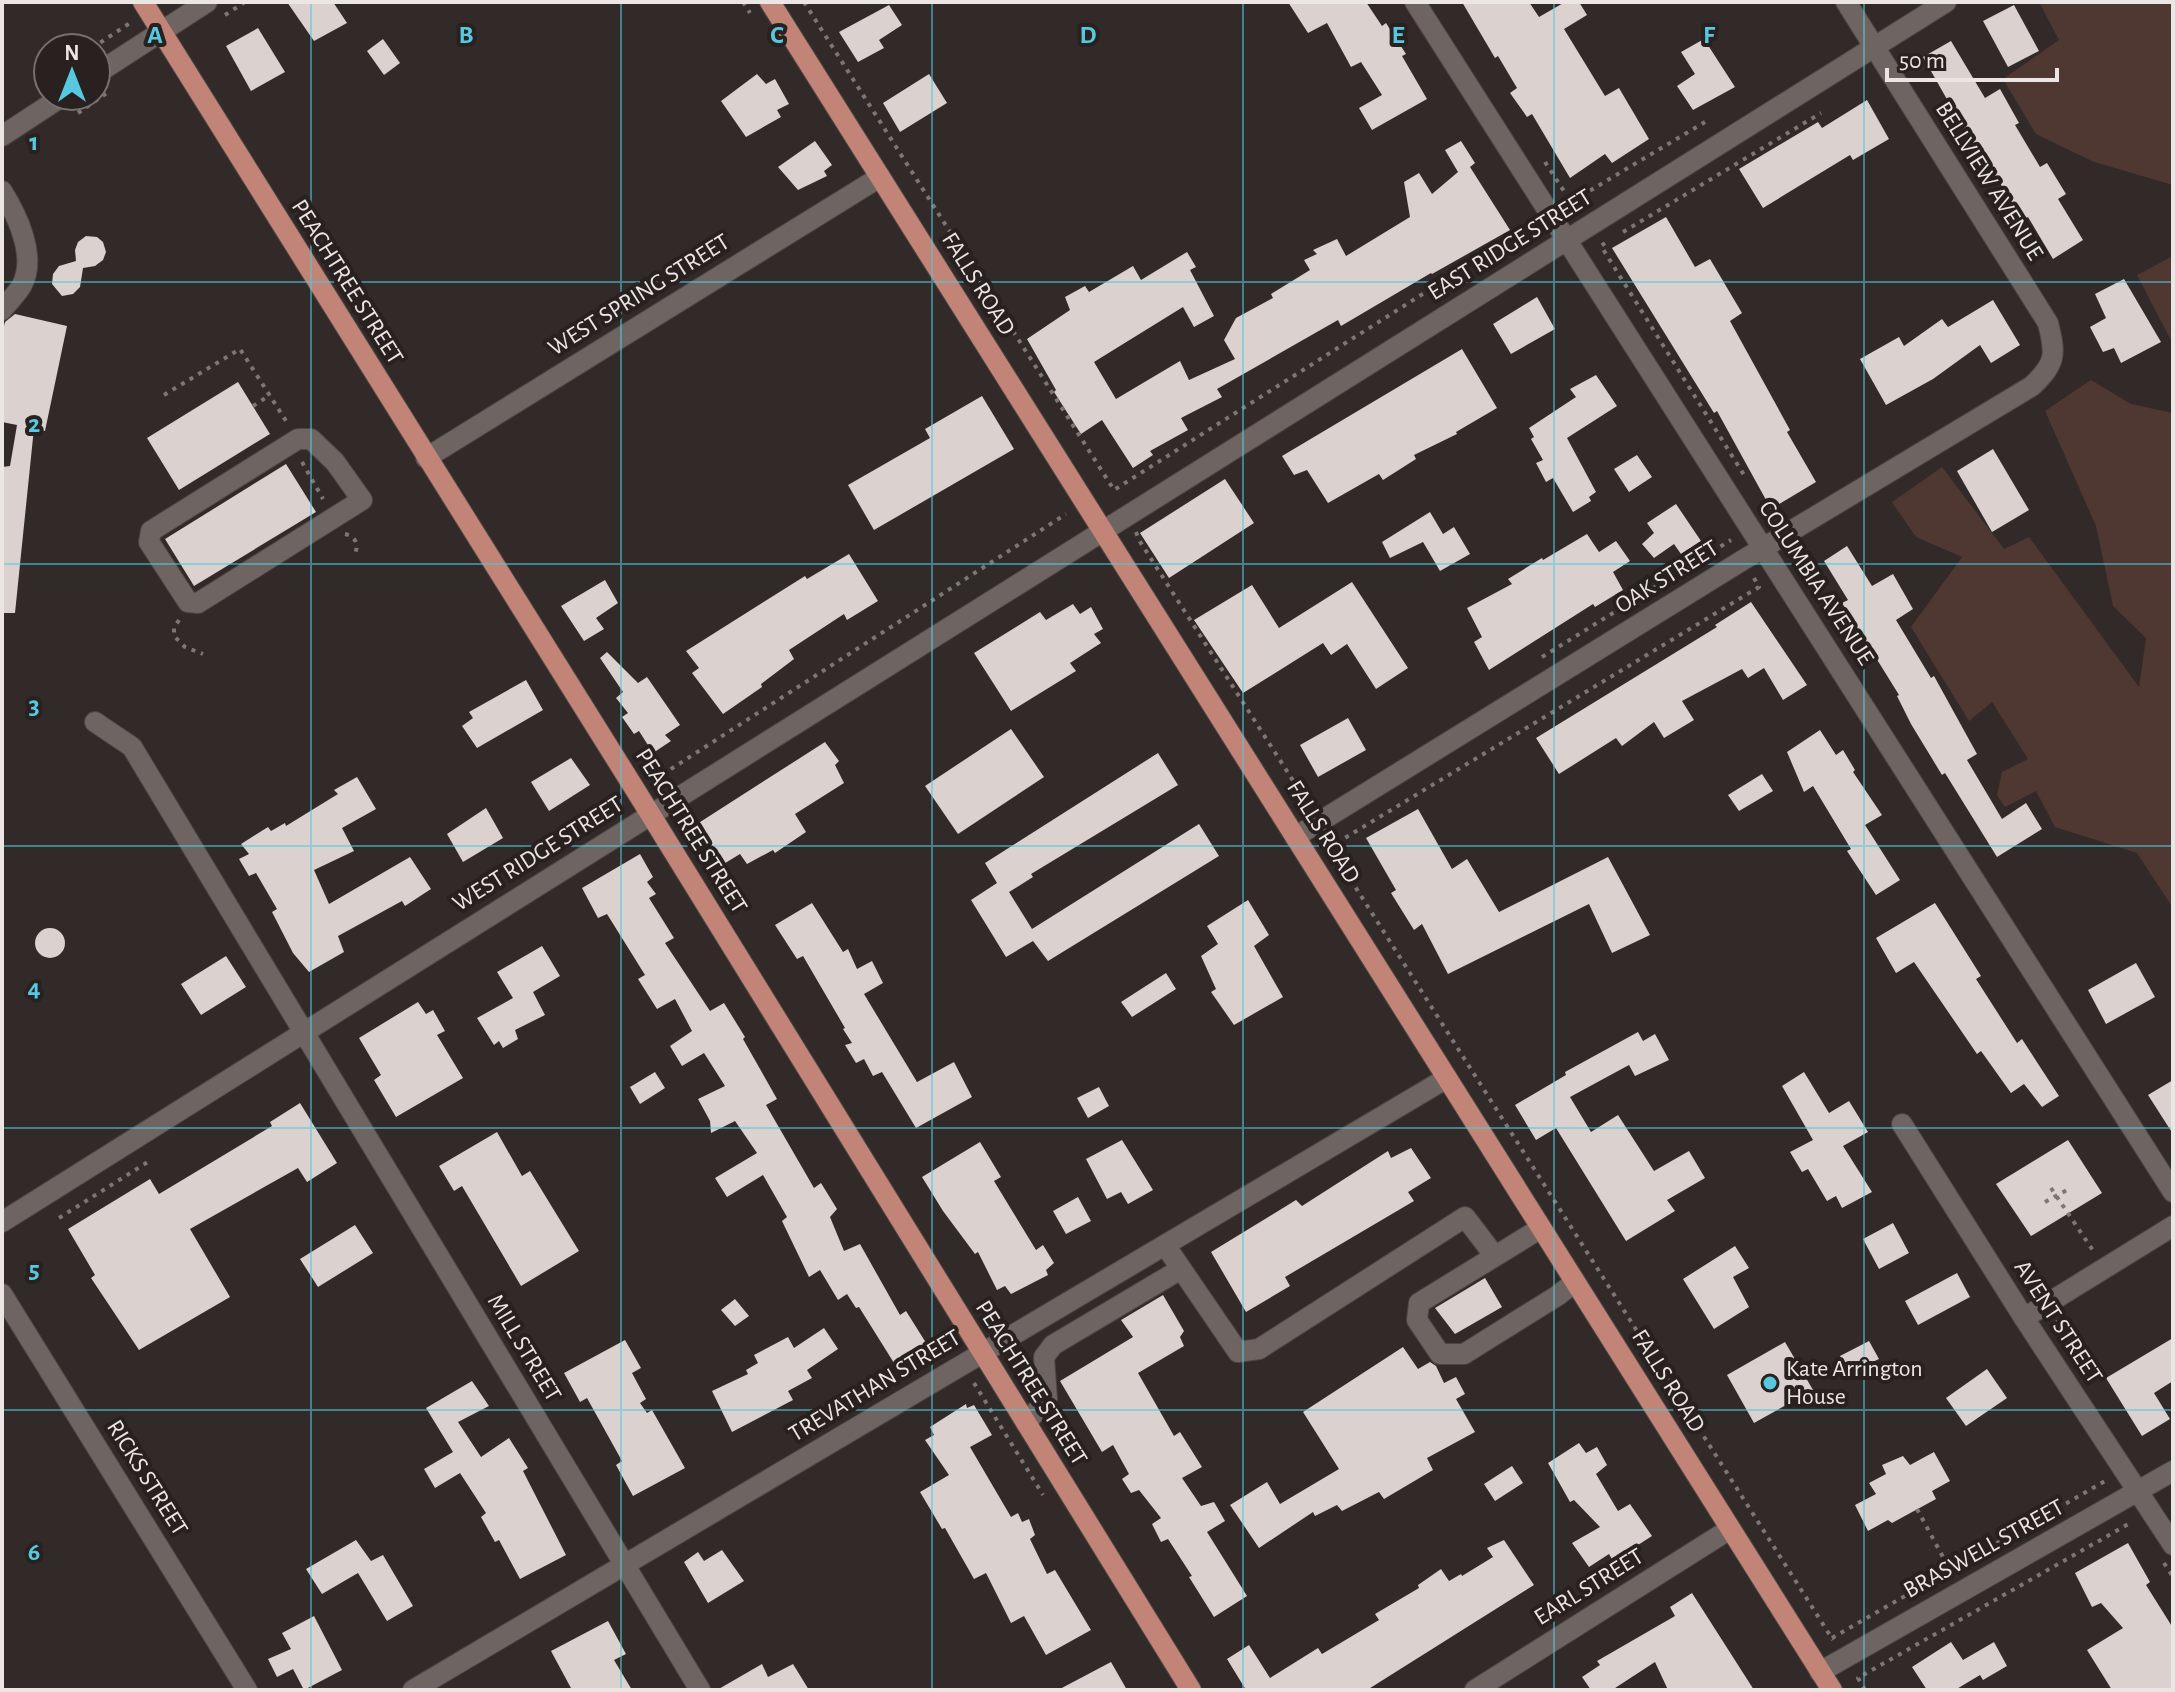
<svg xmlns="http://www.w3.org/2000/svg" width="2175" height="1692" font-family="'Alegreya Sans',sans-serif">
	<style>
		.green { fill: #4f3732 }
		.building { fill: #dbd1ce }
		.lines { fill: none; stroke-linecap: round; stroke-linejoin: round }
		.minor-casing { stroke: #4c4644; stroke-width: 22 }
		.major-casing { stroke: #4c4644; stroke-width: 22 }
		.path { stroke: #7c7674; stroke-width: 4; stroke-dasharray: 4 6; stroke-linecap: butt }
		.minor { stroke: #6e6563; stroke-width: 20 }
		.major { stroke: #c28476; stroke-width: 20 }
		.grid { fill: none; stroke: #56c9e0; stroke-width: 2; stroke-opacity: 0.55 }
		.poi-dot { fill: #56c9e0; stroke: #28211f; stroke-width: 3 }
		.labels { text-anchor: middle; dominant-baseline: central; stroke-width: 8; stroke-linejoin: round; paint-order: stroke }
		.street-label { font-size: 24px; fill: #ebe6e4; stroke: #28211f }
		.poi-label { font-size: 24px; fill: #ebe6e4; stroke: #28211f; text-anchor: start }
		.grid-label { font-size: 26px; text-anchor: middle; font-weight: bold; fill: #56c9e0; stroke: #28211f; stroke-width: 8; stroke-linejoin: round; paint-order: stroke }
	</style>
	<rect width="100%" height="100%" fill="#322a28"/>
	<!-- green -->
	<g class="green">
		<path d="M2039,2H2173V185L2094,162L2036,134L2003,79L2059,40Z"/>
		<path d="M2173,256V344L2137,275Z"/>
		<path d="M2091,380L2131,404L2173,413V908L2137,853L2055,827L2036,791L2005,807L1997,795L2002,772L2028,759L1992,702L1969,721L1911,627L1962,557L1916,537L1892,502L1942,467L2004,549L2029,537L2139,687L2146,638L2113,606L2096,526L2045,411Z"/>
	</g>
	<!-- building -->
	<g class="building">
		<path d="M287,2H333L347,23L314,41Z"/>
		<path d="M1288,2H1366L1382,26L1386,23L1406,54L1402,56L1427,99L1372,130L1359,108L1382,95L1361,62L1351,67L1327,23L1308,33Z"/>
		<path d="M1462,2H1529L1539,17L1565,2H1579L1587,15L1564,29L1605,96L1619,88L1649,139L1612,163L1605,154L1570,178L1532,114L1527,117L1510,93L1517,88L1498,56L1495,58Z"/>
		<path d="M889,5L902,25L879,40L884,48L858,62L839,32Z"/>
		<path d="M2014,5L2039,51L2008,67L1983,21Z"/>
		<path d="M258,28L285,72L251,91L226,46Z"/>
		<path d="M383,39L400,63L384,75L367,51Z"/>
		<path d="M1704,39L1735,87L1693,110L1677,86L1695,74L1681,52Z"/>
		<path d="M1951,41L1985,98L2000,89L2019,123L2015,125L2040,167L2047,163L2066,194L2058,199L2083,240L2053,259L2028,217L2023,220L1977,146L1974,147L1923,57Z"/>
		<path d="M757,74L766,84L775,79L789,104L777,110L781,117L746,137L721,101Z"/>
		<path d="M929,74L947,103L900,132L883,103Z"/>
		<path d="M1867,100L1889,139L1853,160L1850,155L1763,208L1739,169L1818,122L1822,128Z"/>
		<path d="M815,141L832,165L824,171L827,176L798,190L778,167Z"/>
		<path d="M1461,141L1475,163L1470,167L1510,230L1432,274L1431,273L1341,326L1338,320L1217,389L1222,397L1181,418L1188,430L1150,451L1153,455L1133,468L1102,420L1081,434L1054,392L1056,390L1027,339L1070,310L1065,297L1085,286L1089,292L1133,266L1141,280L1187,252L1196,267L1190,270L1214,316L1194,327L1183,307L1094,362L1116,399L1180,361L1189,380L1235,359L1224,340L1236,318L1273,298L1271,294L1310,270L1304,260L1317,254L1313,250L1337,239L1346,256L1410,217L1404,182L1419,173L1432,194L1458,172L1445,150Z"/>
		<path d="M1666,217L1695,267L1710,259L1742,313L1730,321L1790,430L1787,432L1816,482L1771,509L1717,411L1714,413L1612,248Z"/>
		<path d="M86,236L97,237L103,242L106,252L103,260L95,266L83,268L80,287L73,294L62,296L52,284L53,274L59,266L76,261L75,250L78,242Z"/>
		<path d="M2124,279L2161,342L2121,363L2114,348L2103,352L2090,327L2106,318L2095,294Z"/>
		<path d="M1537,297L1555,329L1511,354L1493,324Z"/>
		<path d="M1993,300L2020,345L1991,363L1980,345L1933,379L1886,405L1860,359L1899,337L1904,346L1942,319L1948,327Z"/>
		<path d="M15,314L67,326L45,431L34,428L15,613H2V467L10,466L17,425L2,422V334L5,322Z"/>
		<path d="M1462,349L1497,408L1456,432L1457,434L1414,455L1416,459L1383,480L1379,474L1328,503L1307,470L1294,475L1282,456Z"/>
		<path d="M1596,375L1617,406L1567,438L1596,492L1589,497L1591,501L1573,512L1553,478L1546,482L1536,463L1543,460L1531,439L1534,437L1529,428L1576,397L1570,389Z"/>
		<path d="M238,382L270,434L179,490L147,438Z"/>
		<path d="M982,396L1014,449L874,530L848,485L930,438L925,429Z"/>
		<path d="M1993,449L2029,510L1992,532L1957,471Z"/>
		<path d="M1637,455L1652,477L1629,492L1614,469Z"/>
		<path d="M286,464L316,512L194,586L165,539Z"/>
		<path d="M1225,479L1254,523L1169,578L1140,533Z"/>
		<path d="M1676,504L1701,541L1681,554L1674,544L1654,558L1642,544L1654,533L1647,523Z"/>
		<path d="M1430,512L1443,534L1454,527L1470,554L1440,571L1423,542L1390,558L1382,542Z"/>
		<path d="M1587,534L1599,552L1616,541L1630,561L1613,572L1623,590L1595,607L1593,604L1489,670L1474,642L1482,637L1467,608L1512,584L1508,579L1542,558L1543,560Z"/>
		<path d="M1847,546L1872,586L1893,574L1913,609L1896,620L1931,678L1934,676L1977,754L1967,760L2002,819L2026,803L2042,829L1997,857L1945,773L1942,775L1911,724L1897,696L1899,695L1842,603L1848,600L1824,561Z"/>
		<path d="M849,554L878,601L847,620L844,614L789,650L794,659L761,684L762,687L723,714L692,673L699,668L686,651L805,576L807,579Z"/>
		<path d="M605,580L618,603L596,618L604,629L584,641L561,606Z"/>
		<path d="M1352,582L1408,668L1376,689L1347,644L1331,655L1323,643L1243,693L1194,620L1252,585L1279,628Z"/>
		<path d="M1751,602L1807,685L1783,700L1764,668L1748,678L1742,669L1682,701L1694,720L1664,738L1654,722L1622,746L1616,738L1559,774L1536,738L1717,627L1715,625Z"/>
		<path d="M1073,604L1080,614L1091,607L1103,629L1094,634L1101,643L1070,663L1076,671L1011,711L974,653L1040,612L1046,620Z"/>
		<path d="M607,652L638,683L647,677L680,725L665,735L671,741L653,753L639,731L634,734L622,717L628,713L616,698L623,692L600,658Z"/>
		<path d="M526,680L543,710L477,748L462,726L473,718L469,712Z"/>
		<path d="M1348,718L1366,750L1318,777L1300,745Z"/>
		<path d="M1011,729L1044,777L958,834L925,786Z"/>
		<path d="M1820,730L1836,755L1843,750L1855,770L1853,772L1882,815L1865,825L1900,880L1876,895L1847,851L1851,849L1813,786L1804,792L1787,752Z"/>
		<path d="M825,742L839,761L835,765L844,783L795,814L806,832L775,853L773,850L747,864L740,854L722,865L697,824Z"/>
		<path d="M1158,753L1178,785L1031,874L1033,877L1009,892L1032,929L1199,824L1219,856L1048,961L1033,941L1006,957L971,900L997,883L985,863Z"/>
		<path d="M571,758L590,785L549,811L531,782Z"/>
		<path d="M1762,774L1773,791L1739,811L1728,795Z"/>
		<path d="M357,777L376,809L342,828L354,851L314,870L329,904L410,857L431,889L405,906L402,901L338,936L344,952L309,972L293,953L272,912L277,909L256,873L249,876L239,859L249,854L241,844L268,827L271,831L285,823L286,826L338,794L334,790Z"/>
		<path d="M486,808L503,838L463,862L447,834Z"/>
		<path d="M1418,809L1452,869L1467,859L1499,912L1608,857L1650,935L1612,953L1589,904L1448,974L1422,924L1414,930L1391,893L1396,890L1366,838Z"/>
		<path d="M640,854L653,877L647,882L656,894L649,898L674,938L665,943L710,1011L724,1003L745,1037L743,1039L777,1099L766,1105L814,1188L821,1183L837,1209L830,1217L844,1251L860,1244L900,1315L906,1311L928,1346L894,1363L859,1307L856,1308L847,1294L838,1300L820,1270L809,1277L782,1221L787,1217L763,1175L727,1197L715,1178L757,1153L735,1121L711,1133L710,1121L698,1099L725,1086L704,1053L682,1066L670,1046L692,1031L675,999L657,1009L638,979L645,975L607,914L598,918L582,888Z"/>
		<path d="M1248,900L1269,935L1254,946L1283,997L1234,1025L1211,992L1216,989L1201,956L1218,944L1207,926Z"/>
		<path d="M812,903L843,952L848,949L857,969L872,961L883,983L864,994L917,1082L954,1062L972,1097L916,1128L882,1072L873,1076L864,1059L856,1063L845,1045L852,1043L843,1029L845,1028L803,956L797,959L775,925Z"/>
		<path d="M1935,903L1981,976L1976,979L2017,1043L2022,1039L2059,1096L2042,1107L2024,1084L2011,1093L1981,1051L1977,1054L1914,962L1896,973L1876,938Z"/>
		<circle cx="50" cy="943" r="15"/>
		<path d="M542,946L560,976L533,992L545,1015L515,1030L518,1039L503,1048L499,1041L494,1045L477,1018L513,998L497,972Z"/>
		<path d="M226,956L246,987L201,1015L181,984Z"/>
		<path d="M2136,963L2155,997L2106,1024L2088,990Z"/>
		<path d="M1166,973L1176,989L1132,1017L1121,1002Z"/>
		<path d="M418,1002L426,1014L433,1010L445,1031L437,1035L463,1078L396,1117L374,1080L381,1075L359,1038Z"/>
		<path d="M1638,1032L1643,1041L1655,1034L1669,1060L1635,1076L1629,1065L1570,1097L1591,1132L1618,1115L1654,1171L1689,1151L1705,1178L1667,1200L1675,1211L1626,1241L1556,1128L1536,1140L1515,1105L1566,1075L1565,1072Z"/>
		<path d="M655,1072L665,1088L640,1104L630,1087Z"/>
		<path d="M1804,1072L1829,1113L1849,1101L1868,1132L1843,1146L1872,1192L1842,1208L1836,1196L1827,1201L1808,1169L1802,1172L1790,1152L1813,1140L1782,1086Z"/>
		<path d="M2173,1080V1134L2148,1095Z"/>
		<path d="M1099,1087L1109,1106L1088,1118L1077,1098Z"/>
		<path d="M300,1103L337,1163L307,1182L298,1168L190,1229L230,1297L139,1350L91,1278L95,1275L68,1229L150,1179L159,1194L272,1126L270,1122Z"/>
		<path d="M497,1132L522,1176L530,1171L579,1251L521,1286L462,1186L454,1191L439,1166Z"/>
		<path d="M1122,1140L1153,1190L1128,1204L1121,1192L1107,1199L1086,1159Z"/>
		<path d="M2068,1140L2102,1193L2031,1236L1996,1184Z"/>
		<path d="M980,1142L1001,1177L994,1181L1036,1250L1043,1245L1054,1263L1046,1270L1048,1275L1011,1294L1005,1286L997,1290L978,1252L975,1254L943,1211L922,1177Z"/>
		<path d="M1411,1148L1431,1178L1408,1192L1414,1201L1285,1277L1290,1286L1246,1312L1211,1252L1296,1200L1302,1206L1388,1151L1391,1158Z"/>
		<path d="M1078,1197L1091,1221L1066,1234L1053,1211Z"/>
		<path d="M1893,1223L1909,1253L1879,1269L1863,1239Z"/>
		<path d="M355,1225L373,1253L318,1287L300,1259Z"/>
		<path d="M1735,1246L1749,1268L1733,1277L1749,1307L1714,1329L1683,1279Z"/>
		<path d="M1957,1273L1970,1297L1918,1325L1905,1301Z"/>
		<path d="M1485,1278L1502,1307L1455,1334L1435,1308Z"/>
		<path d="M1163,1295L1184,1331L1180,1337L1184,1346L1138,1373L1174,1436L1180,1432L1202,1467L1182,1478L1201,1506L1214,1502L1225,1521L1207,1532L1247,1596L1214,1617L1189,1577L1192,1576L1168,1539L1161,1542L1152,1524L1161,1518L1139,1490L1131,1493L1122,1479L1129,1474L1113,1445L1102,1452L1060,1381L1133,1337L1121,1320Z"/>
		<path d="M735,1299L749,1316L735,1326L721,1310Z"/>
		<path d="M824,1328L838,1349L807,1370L812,1378L788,1391L793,1400L732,1432L712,1391L748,1374L746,1370L758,1363L754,1355L788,1337L794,1348Z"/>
		<path d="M2173,1338V1381L2154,1393L2170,1419L2142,1436L2106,1378Z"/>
		<path d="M625,1340L641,1368L632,1373L646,1399L640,1403L647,1413L652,1410L685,1468L633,1496L616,1465L622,1461L587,1398L580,1402L564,1373Z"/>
		<path d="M1869,1341L1879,1359L1849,1373L1840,1356Z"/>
		<path d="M1785,1342L1813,1390L1754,1423L1727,1375Z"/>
		<path d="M1403,1347L1418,1369L1430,1362L1436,1366L1444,1383L1456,1377L1465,1394L1456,1399L1475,1432L1427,1458L1433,1470L1384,1499L1379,1492L1342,1511L1337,1505L1315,1516L1313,1512L1259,1548L1230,1505L1267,1482L1280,1504L1339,1469L1303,1412Z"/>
		<path d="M1987,1369L2007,1398L1966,1426L1946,1398Z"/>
		<path d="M472,1381L489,1406L458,1422L481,1457L509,1438L528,1468L523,1471L566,1555L520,1579L499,1540L495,1542L481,1517L486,1513L460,1473L435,1488L424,1469L453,1452L426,1408Z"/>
		<path d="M966,1404L967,1408L974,1405L992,1435L970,1447L1011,1517L1018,1513L1022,1522L1029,1519L1035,1535L1030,1539L1047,1574L1055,1570L1091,1630L1046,1655L1024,1616L1011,1623L986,1573L974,1579L945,1528L942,1529L920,1492L949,1475L925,1440L934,1435L930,1427Z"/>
		<path d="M1579,1443L1586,1453L1597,1447L1607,1465L1596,1474L1618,1511L1630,1504L1652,1536L1613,1561L1609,1554L1589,1567L1572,1543L1600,1527L1574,1500L1570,1502L1548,1463Z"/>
		<path d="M1934,1452L1950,1481L1932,1491L1936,1499L1892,1523L1888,1520L1868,1531L1855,1505L1876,1494L1869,1483L1886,1474L1882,1465L1903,1456L1910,1465Z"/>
		<path d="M1512,1466L1523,1483L1495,1501L1484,1484Z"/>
		<path d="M356,1540L371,1561L383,1555L413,1606L387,1621L358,1573L322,1594L306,1569Z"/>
		<path d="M1504,1540L1534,1585L1367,1690H1246L1227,1659L1249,1645L1270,1678L1318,1648L1322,1654L1379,1620L1375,1614L1419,1588L1418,1585L1441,1569L1449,1581L1461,1574L1462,1576L1493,1557L1487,1548Z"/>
		<path d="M2128,1543L2150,1582L2146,1585L2173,1628V1690H2112L2087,1650L2123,1628L2101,1603L2092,1607L2075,1573Z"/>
		<path d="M722,1550L744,1581L708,1603L684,1562L698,1552L704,1561Z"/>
		<path d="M1692,1593L1754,1690H1668L1655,1662L1612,1690H1591L1582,1677L1600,1665L1597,1661L1675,1616L1670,1607Z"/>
		<path d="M314,1616L342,1670L304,1690L293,1669L277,1677L268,1659L291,1649L282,1633Z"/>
		<path d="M608,1621L626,1654L614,1660L632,1690H572L551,1651Z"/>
		<path d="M1951,1642L1963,1660L1994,1642L2007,1666L1983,1680L1980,1675L1955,1690H1927L1912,1667Z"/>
		<path d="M1111,1662L1127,1690H1058Z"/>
		<path d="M762,1664L768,1677L793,1664L809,1690H717Z"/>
	</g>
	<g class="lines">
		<defs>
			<g id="minor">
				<path d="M1415,2L2173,1192"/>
				<path d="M96,74L207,2"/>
				<path d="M2,136L63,96"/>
				<path d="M2,191C17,215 37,256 22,285C17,294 8,302 2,310"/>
				<path d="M298,439H311L335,462L362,500L198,603L188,602L149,542L151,531Z"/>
				<path d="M426,458L880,177"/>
				<path d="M95,722L132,747L700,1690"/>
				<path d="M1295,837L1743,560L2032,386C2056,363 2056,355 2048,323L1846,2"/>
				<path d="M1902,1124L2024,1318L2173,1545"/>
				<path d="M2,1222L1946,2"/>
				<path d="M1541,1228L1419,1303L1417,1320L1440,1354H1464L1557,1296L1575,1282"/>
				<path d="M1165,1245L1238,1352L1259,1349L1465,1217L1494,1255"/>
				<path d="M2,1294L247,1690"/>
				<path d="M2024,1318L2173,1226"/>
				<path d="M1026,1423L1047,1399L1044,1357L1053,1345L1181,1269"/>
				<path d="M1820,1672L2173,1471"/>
				<path d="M413,1690L1447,1078"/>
				<path d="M1475,1690L1730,1529"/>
			</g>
			<g id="major">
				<path d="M143,2L636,791L1191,1690"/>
				<path d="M770,2L1832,1690"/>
			</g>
		</defs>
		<!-- minor casing -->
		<use href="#minor" class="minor-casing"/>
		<!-- major casing -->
		<use href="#major" class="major-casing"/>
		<!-- path -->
		<g class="path">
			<path d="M743,2L750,13"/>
			<path d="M804,2L1114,490L1533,224"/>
			<path d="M225,15L245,2"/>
			<path d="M92,48L133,21"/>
			<path d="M36,86L48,78"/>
			<path d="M78,113L107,93"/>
			<path d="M1545,162L1571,202L1705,122"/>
			<path d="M1623,232L1821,113"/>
			<path d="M1605,243L1601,246L1744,475"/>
			<path d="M164,395L240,349L288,424"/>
			<path d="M253,406L270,395"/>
			<path d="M302,462L323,499"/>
			<path d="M1136,532L1139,540L1308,804"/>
			<path d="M345,534C357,537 359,545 354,557"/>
			<path d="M1754,578L1759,587L1330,847L1833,1640"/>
			<path d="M179,620L174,628V636L185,647L203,654"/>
			<path d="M1542,657L1731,540"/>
			<path d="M654,780L1066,514"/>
			<path d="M570,832L619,802"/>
			<path d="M2051,1188L2094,1252"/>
			<path d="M2045,1202L2067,1190"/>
			<path d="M59,1218L151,1160"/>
			<path d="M2055,1321L2093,1381"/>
			<path d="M974,1383L1043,1495"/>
			<path d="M1917,1509L1950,1570"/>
			<path d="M2164,1563L2173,1577"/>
			<path d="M1832,1638L2105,1481"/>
			<path d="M1865,1690L1858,1678L2132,1522"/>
		</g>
		<!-- minor -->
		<use href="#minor" class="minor"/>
		<!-- major -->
		<use href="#major" class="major"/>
	</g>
	<!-- grid -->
	<path class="grid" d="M311,2V1690M621,2V1690M932,2V1690M1243,2V1690M1554,2V1690M1864,2V1690M2,282H2173M2,564H2173M2,846H2173M2,1128H2173M2,1410H2173"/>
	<!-- markers -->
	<circle class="poi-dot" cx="1770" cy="1383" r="8"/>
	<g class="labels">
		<!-- street labels -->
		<g class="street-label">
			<text transform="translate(1989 181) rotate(58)">BELLVIEW AVENUE</text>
			<text transform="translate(1510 245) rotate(-32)">EAST RIDGE STREET</text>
			<text transform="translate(347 282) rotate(58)">PEACHTREE STREET</text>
			<text transform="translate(978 284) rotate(58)">FALLS ROAD</text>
			<text transform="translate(639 295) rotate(-32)">WEST SPRING STREET</text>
			<text transform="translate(1667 577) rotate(-32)">OAK STREET</text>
			<text transform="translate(1816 583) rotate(57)">COLUMBIA AVENUE</text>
			<text transform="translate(691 831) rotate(58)">PEACHTREE STREET</text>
			<text transform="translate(1323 832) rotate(58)">FALLS ROAD</text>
			<text transform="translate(538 854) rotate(-32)">WEST RIDGE STREET</text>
			<text transform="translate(2058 1322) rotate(57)">AVENT STREET</text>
			<text transform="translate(524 1348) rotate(59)">MILL STREET</text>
			<text transform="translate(1668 1381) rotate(58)">FALLS ROAD</text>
			<text transform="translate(1031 1383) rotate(58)">PEACHTREE STREET</text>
			<text transform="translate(875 1386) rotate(-31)">TREVATHAN STREET</text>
			<text transform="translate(147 1478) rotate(58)">RICKS STREET</text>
			<text transform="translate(1984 1549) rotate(-29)">BRASWELL STREET</text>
			<text transform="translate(1589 1587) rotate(-32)">EARL STREET</text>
		</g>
		<!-- poi labels -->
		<g class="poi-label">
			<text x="1786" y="1369">Kate Arrington<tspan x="1786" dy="28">House</tspan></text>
		</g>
	</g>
	<g class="grid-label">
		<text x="155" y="43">A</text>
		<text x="466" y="43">B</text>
		<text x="777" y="43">C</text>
		<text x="1088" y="43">D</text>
		<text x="1398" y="43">E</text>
		<text x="1709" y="43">F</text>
		<text x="34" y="150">1</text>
		<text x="34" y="432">2</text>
		<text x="34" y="714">3</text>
		<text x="34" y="996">4</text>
		<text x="34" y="1278">5</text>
		<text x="34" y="1560">6</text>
	</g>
	<!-- border -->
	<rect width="2175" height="1692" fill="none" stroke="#ebe6e4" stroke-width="8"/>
	<!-- north arrow -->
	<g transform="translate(72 72)"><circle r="38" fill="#28211f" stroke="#76706e" stroke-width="2"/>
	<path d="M0-6L14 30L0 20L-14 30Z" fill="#56c9e0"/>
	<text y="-12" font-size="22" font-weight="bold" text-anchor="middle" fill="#ebe6e4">N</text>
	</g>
	<!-- scale -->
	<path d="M1887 68v12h170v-12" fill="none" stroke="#ebe6e4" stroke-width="4"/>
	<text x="1899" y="68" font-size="24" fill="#ebe6e4" stroke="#28211f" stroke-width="6" paint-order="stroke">50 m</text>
</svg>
